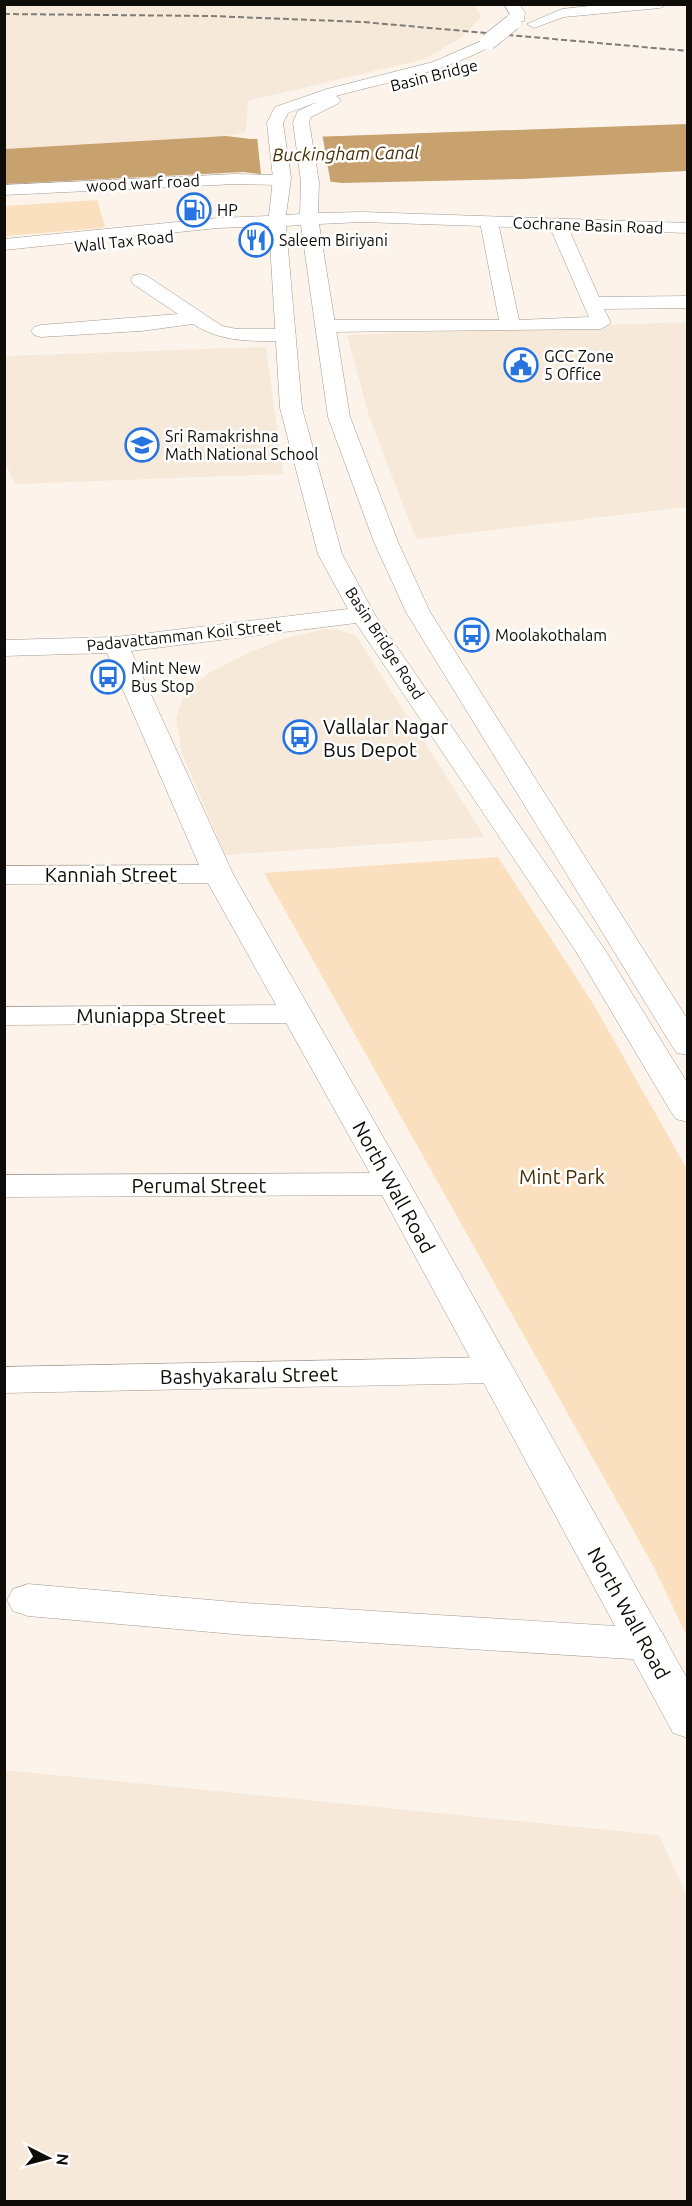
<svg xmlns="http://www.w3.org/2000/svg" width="692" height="2206" font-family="Ubuntu,sans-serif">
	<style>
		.built { fill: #f6e9d9 }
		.green { fill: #fae0bf }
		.water { fill: #c7a16e }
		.pier { fill: #fcf4ea }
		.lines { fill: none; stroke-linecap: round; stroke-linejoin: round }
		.minor-casing { stroke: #a19990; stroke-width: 1 }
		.major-casing { stroke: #a19990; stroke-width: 1 }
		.minor { fill: #fff; fill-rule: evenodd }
		.major { fill: #fff; fill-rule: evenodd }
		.rail { stroke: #807c75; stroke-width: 2; stroke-dasharray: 6 3; stroke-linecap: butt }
		.major-bridge-casing { stroke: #a19990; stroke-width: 17; stroke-linecap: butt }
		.major-bridge { stroke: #fff; stroke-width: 16 }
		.labels { text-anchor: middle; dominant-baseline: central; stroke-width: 5; stroke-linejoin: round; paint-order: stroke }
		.far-street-label { font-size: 16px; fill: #0e0c08; stroke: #fff }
		.far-poi-label { font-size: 16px; fill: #0e0c08; stroke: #fff; text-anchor: start }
		.far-water-label { font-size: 18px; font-style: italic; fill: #472d02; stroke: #fff }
		.poi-label { font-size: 20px; fill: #0e0c08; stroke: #fff; text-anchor: start }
		.street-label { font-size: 20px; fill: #0e0c08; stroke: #fff }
		.park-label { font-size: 20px; fill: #472d02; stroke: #fff }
	</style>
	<rect width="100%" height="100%" fill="#fcf4ea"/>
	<!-- built -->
	<g class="built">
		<path d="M472,4L482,16L462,37L425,59L248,101L246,132L226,136L5,149V5Z"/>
		<path d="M687,322V507L416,539L369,416L347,335Z"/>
		<path d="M266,347L283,474L15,484L5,462V356Z"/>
		<path d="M325,629L340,630L356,636L485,837L225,855L182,753L176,720L184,693L209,673L250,652L286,638Z"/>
		<path d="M4,1770L659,1835L687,1896V2201H5Z"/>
	</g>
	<!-- green -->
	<g class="green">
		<path d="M97,200L105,226L101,228L5,236V206Z"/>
		<path d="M498,857L594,1005L687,1169V1637L654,1567L264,873Z"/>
	</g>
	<!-- water -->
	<path class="water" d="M687,124V171L522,179L342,183L243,172L5,184V149L226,136L251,139Z"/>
	<!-- pier -->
	<path class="pier" d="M322,133L331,185L261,175L257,136Z"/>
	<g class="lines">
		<defs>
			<g id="minor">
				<path d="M236,174L282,175L291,180L282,185L236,184L4,195V185Z"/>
				<path d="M489,217L498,222L519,320L589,317L548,223L557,218L566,223L599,297L688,296V308L604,309L611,323L601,329L326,332L319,330L316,326L319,322L326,320H499L480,222Z"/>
				<path d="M140,274L147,276L222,326L237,329H286L293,331L296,335L293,339L286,341C253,341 222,343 193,324L141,331L41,337L34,335L31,331L34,327L41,325L178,314L133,284L131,280L133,276Z"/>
				<path d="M218,865L228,868L233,874L228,880L218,883L4,884V866Z"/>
				<path d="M297,1005L308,1007L313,1014L308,1021L297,1023L4,1025V1007Z"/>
				<path d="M393,1173L405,1176L410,1184L405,1192L393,1195L4,1197V1175Z"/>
				<path d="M494,1357L507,1361L513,1370L507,1379L494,1383L4,1393V1367Z"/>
				<path d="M28,1584L245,1603L647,1628L662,1632L668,1644L662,1656L647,1660L245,1635L28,1616L13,1611L7,1600L13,1589Z"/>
			</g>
			<g id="major">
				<path d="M504,4H519L525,12L524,21H514Z"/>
				<path d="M608,4H667L660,8L564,17L534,28L527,24L562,9Z"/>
				<path d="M488,38L493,39L495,42L493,45C443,73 390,81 336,96L341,100L339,103L311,117L309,122L319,182L318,213L362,212L688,223V233L362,222L319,224L350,417L398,542L430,612L688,1020V1055L677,1053L672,1046L406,612L374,542L328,417L301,225L286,226L302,408L342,554L375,615L605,950L688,1084V1122L676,1119L671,1112L575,950L356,623L131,651L233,874L410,1184L688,1680V1738L673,1733L376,1184L203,874L107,653L4,656V640L116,637L348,609L318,554L280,408L269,226L218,228L4,250V239L218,218L269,216L273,178L267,123L275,107L327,89L433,62ZM317,102L298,111L293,122L301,182L300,214L286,215L291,178L283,123L288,113Z"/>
			</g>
		</defs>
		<!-- minor casing -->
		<use href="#minor" class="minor-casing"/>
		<!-- major casing -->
		<use href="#major" class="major-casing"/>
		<!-- minor -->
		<use href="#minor" class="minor"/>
		<!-- major -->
		<use href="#major" class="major"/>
		<!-- rail -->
		<g class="rail">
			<path d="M127,4H211"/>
			<path d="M4,14L211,16L363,22L688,51"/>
		</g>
		<defs>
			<path id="major-bridge" d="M488,42L513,22"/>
		</defs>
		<!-- major-bridge casing -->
		<use href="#major-bridge" class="major-bridge-casing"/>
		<!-- major-bridge -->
		<use href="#major-bridge" class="major-bridge"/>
	</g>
	<!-- icons -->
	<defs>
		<symbol id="fuel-ring" viewBox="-11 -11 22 22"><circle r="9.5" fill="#fff" stroke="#2774e0" stroke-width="1.5"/><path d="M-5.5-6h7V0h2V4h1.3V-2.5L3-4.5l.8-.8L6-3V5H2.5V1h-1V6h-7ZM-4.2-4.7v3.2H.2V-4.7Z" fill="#2774e0"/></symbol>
		<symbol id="restaurant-ring" viewBox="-11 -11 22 22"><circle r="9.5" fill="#fff" stroke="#2774e0" stroke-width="1.5"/><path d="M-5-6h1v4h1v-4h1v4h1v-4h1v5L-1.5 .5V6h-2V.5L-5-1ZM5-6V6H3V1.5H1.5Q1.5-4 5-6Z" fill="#2774e0"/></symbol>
		<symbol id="civic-ring" viewBox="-11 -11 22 22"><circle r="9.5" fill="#fff" stroke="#2774e0" stroke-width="1.5"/><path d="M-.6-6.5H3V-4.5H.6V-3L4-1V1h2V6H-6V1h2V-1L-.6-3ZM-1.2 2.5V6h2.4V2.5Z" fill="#2774e0"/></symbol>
		<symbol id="school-ring" viewBox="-11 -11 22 22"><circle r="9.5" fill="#fff" stroke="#2774e0" stroke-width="1.5"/><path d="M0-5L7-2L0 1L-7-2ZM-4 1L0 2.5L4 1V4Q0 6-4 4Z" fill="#2774e0"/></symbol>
		<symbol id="bus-ring" viewBox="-11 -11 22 22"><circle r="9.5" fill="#fff" stroke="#2774e0" stroke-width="1.5"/><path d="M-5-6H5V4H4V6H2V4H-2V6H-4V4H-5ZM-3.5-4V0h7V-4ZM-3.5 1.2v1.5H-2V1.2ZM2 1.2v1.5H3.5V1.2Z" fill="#2774e0"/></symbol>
	</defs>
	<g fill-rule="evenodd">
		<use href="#fuel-ring" x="175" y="191" width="38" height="38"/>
		<use href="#restaurant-ring" x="237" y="221" width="38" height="38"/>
		<use href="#civic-ring" x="502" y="346" width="38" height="38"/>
		<use href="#school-ring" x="123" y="426" width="38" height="38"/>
		<use href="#bus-ring" x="453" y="616" width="38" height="38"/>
		<use href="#bus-ring" x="89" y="658" width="38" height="38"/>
		<use href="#bus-ring" x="281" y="718" width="38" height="38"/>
	</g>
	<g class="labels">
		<!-- far-street labels -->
		<g class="far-street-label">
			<text transform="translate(434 75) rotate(-14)">Basin Bridge</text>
			<text transform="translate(143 183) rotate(-3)">wood warf road</text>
			<text transform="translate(588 225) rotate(2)">Cochrane Basin Road</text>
			<text transform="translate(124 241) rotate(-6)">Wall Tax Road</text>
			<text transform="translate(184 635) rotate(-6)">Padavattamman Koil Street</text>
			<text transform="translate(385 643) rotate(57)">Basin Bridge Road</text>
		</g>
		<!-- far-poi labels -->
		<g class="far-poi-label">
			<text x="217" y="210">HP</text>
			<text x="279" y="240">Saleem Biriyani</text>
			<text x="544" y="356">GCC Zone<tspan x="544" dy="18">5 Office</tspan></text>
			<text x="165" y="436">Sri Ramakrishna<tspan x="165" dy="18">Math National School</tspan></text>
			<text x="495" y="635">Moolakothalam</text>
			<text x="131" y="668">Mint New<tspan x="131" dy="18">Bus Stop</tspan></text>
		</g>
		<!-- far-water labels -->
		<g class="far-water-label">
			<text transform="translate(346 153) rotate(-1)">Buckingham Canal</text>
		</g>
		<!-- poi labels -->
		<g class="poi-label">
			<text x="323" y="726">Vallalar Nagar<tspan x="323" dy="23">Bus Depot</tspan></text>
		</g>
		<!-- street labels -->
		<g class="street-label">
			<text x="111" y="874">Kanniah Street</text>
			<text x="151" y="1015">Muniappa Street</text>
			<text x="199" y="1185">Perumal Street</text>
			<text transform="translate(394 1187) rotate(61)">North Wall Road</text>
			<text transform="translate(249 1375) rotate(-1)">Bashyakaralu Street</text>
			<text transform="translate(629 1613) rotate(61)">North Wall Road</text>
		</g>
		<!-- park labels -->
		<g class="park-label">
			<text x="562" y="1176">Mint Park</text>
		</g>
	</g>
	<!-- border -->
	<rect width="692" height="2206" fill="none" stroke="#0e0c08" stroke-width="12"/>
	<!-- north arrow -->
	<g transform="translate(48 2158) rotate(96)" stroke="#ffffff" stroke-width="4.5" paint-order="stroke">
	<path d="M0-4.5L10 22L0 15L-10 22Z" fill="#0e0c08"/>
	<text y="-9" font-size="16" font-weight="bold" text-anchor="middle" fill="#0e0c08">N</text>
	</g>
</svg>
